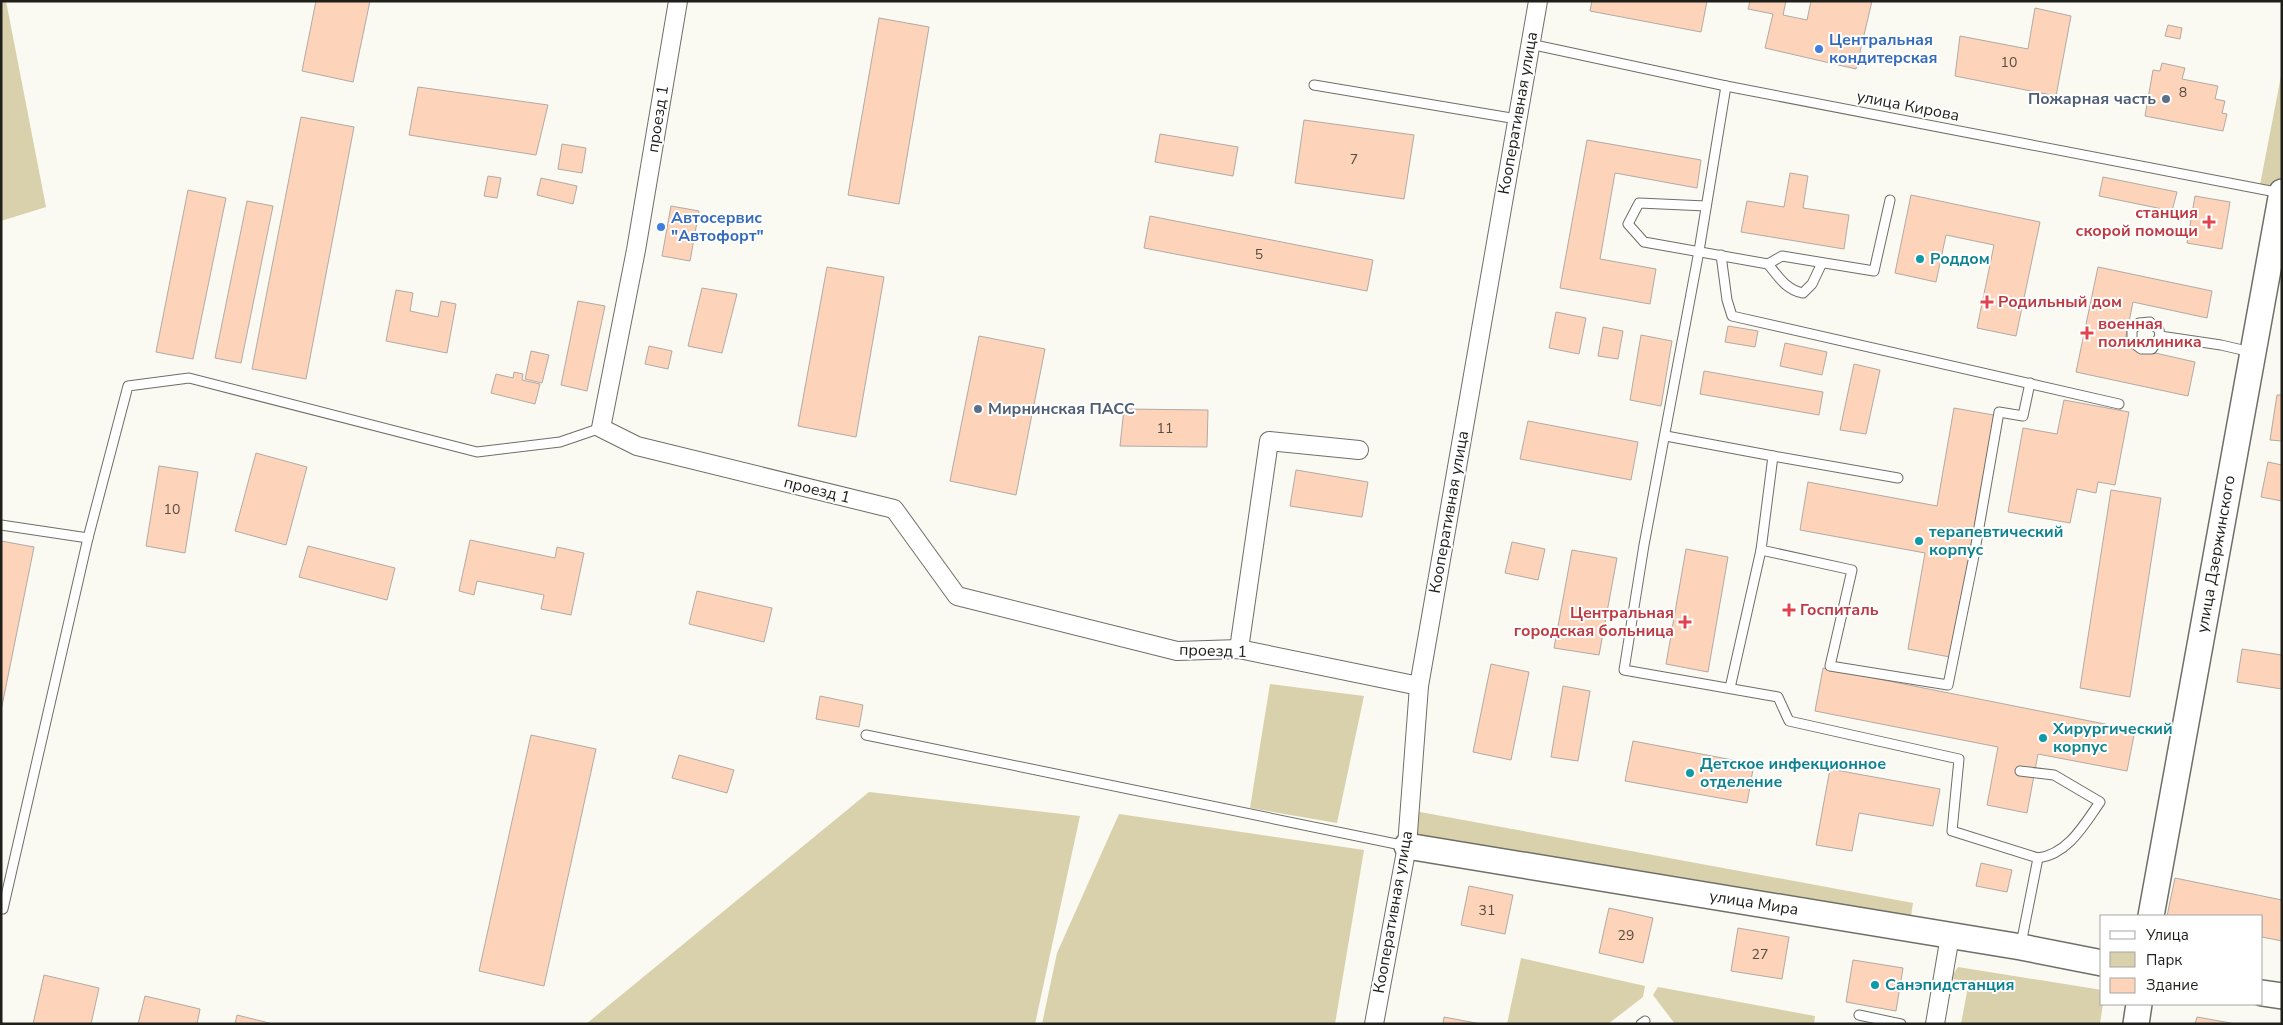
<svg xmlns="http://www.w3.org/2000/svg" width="2283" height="1025" font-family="'Nunito Sans',sans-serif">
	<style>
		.green { fill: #d8d1ab }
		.building { fill: #fdd4b9; stroke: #b1aaa6 }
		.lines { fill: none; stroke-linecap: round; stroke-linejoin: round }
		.lane-casing { stroke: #6f6e67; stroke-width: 11 }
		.street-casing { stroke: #6f6e67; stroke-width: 20 }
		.secondary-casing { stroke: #6f6e67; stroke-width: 28 }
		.lane { stroke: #fff; stroke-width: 9 }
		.street { stroke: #fff; stroke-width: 18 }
		.secondary { stroke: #fff; stroke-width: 25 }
		.shop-dot { fill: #3f7fe0; stroke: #fff; stroke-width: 2 }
		.service-dot { fill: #5c6f8a; stroke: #fff; stroke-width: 2 }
		.health-dot { fill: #e0444e; stroke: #fff; stroke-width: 2 }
		.culture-dot { fill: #0f9aa8; stroke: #fff; stroke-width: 2 }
		.labels { text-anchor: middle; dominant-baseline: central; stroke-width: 4; stroke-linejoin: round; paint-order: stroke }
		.number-label { font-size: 14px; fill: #564c42 }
		.shop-label { font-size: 16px; font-weight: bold; fill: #366cbe; stroke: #fff; text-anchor: start }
		.service-label { font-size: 16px; font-weight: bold; fill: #4e5e75; stroke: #fff; text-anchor: end }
		.street-label { font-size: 16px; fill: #1e1e1b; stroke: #fff }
		.health-label { font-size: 16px; font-weight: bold; fill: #be3a42; stroke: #fff; text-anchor: start }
		.culture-label { font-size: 16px; font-weight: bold; fill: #0d838f; stroke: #fff; text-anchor: start }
	</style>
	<rect width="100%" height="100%" fill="#faf9f2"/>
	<!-- green -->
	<g class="green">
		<path d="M1,1H6L46,207L1,221Z"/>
		<path d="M2282,71V193L2259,190Z"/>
		<path d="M1270,684L1364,696L1337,823L1250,808Z"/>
		<path d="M869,792L1080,816L1035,1024H586Z"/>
		<path d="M1409,810L1913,903L1910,923L1404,833Z"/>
		<path d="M1119,814L1364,850L1335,1024H1042L1057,953Z"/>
		<path d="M1521,958L1645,986L1643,997L1608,1024H1507Z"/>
		<path d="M1958,967L2102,990L2103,1004L2100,1024H1961L1969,981L1950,979Z"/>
		<path d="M1658,987L1815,1016L1814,1024H1675L1653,995Z"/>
	</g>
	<!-- building -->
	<g class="building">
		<path d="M316,1H370L353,82L302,71Z"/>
		<path d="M1592,1H1707L1701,32L1590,11Z"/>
		<path d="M1750,1H1786L1783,15L1807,20L1811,1H1872L1856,69L1765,48L1773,14L1748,9Z"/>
		<path d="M2035,8L2071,16L2056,96L1955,76L1960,36L2028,49Z"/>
		<path d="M879,18L929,27L899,204L848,195Z"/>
		<path d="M2168,25L2182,28L2180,39L2165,36Z"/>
		<path d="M2162,63L2185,68L2182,79L2218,86L2215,99L2225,101L2222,113L2227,114L2223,131L2145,116L2153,70L2160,71Z"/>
		<path d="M418,87L548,105L536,155L409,135Z"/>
		<path d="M301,117L354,127L306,379L252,369Z"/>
		<path d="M1304,120L1414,135L1404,199L1295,183Z"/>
		<path d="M1160,134L1238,147L1233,176L1155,162Z"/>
		<path d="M1587,140L1701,160L1697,188L1615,173L1600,259L1656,269L1650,304L1560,288Z"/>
		<path d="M562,144L586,148L582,173L558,169Z"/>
		<path d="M1790,173L1808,176L1803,208L1849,215L1844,249L1741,232L1747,201L1784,207Z"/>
		<path d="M488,176L501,178L497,198L484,196Z"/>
		<path d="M2103,177L2177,192L2172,211L2099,196Z"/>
		<path d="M541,178L577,186L573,204L537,195Z"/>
		<path d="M188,190L226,198L193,359L156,352Z"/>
		<path d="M1911,195L2040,222L2016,336L1977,328L1994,245L1946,235L1936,282L1895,273Z"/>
		<path d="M2195,196L2230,202L2222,249L2187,243Z"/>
		<path d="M247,201L273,206L241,363L215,358Z"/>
		<path d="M671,206L699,211L690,261L662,256Z"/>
		<path d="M1150,216L1373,260L1367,291L1144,248Z"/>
		<path d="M827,267L884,277L856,437L798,426Z"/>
		<path d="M2098,267L2212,291L2207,318L2133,302L2124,346L2195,362L2188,396L2076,372Z"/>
		<path d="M702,288L737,294L722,353L688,346Z"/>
		<path d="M396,290L413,293L410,311L438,317L441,301L456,304L447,353L386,341Z"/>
		<path d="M578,301L605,306L587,391L561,385Z"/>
		<path d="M1556,312L1586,318L1579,354L1549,348Z"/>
		<path d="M1728,326L1758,331L1755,347L1725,342Z"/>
		<path d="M1603,327L1623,331L1618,359L1598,356Z"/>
		<path d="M1641,335L1672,341L1661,406L1630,400Z"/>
		<path d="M979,336L1045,349L1016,495L950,481Z"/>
		<path d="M1785,343L1827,352L1822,375L1780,366Z"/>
		<path d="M649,346L672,351L668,369L645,364Z"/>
		<path d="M531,351L549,355L542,383L525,379Z"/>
		<path d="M1854,364L1880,370L1866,434L1840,430Z"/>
		<path d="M1704,371L1823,392L1819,415L1700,394Z"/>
		<path d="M514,372L523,374L522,380L540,384L535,404L491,393L496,374L513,378Z"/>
		<path d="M2277,395H2282V441L2270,440Z"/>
		<path d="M2064,400L2129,412L2115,485L2098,482L2096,493L2077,489L2070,523L2008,512L2023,428L2057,434Z"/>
		<path d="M1954,408L1999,416L1955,658L1908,649L1925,553L1800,530L1808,482L1937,506Z"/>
		<path d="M1124,409L1208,410L1207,447L1120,446Z"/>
		<path d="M1528,421L1638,442L1631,480L1520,459Z"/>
		<path d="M256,453L307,467L286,545L235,531Z"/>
		<path d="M2268,462L2282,465V501L2261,497Z"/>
		<path d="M159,466L198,472L185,553L146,546Z"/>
		<path d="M1296,470L1368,482L1362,517L1290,506Z"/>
		<path d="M2111,490L2161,498L2130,697L2080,688Z"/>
		<path d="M470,540L555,558L557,547L584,553L571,615L541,609L544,595L477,581L474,595L459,591Z"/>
		<path d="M1,541L34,547L1,711Z"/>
		<path d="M1512,542L1545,549L1538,580L1505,573Z"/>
		<path d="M308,546L395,568L387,600L299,577Z"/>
		<path d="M1686,549L1728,557L1708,672L1666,664Z"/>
		<path d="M1572,550L1617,558L1599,655L1554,648Z"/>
		<path d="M697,591L772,608L764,642L689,624Z"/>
		<path d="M2242,649L2282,655V689L2237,682Z"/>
		<path d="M1491,664L1529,672L1511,760L1473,752Z"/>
		<path d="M1823,668L2135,730L2127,771L2038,754L2027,813L1987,805L1998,747L1815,711Z"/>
		<path d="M1563,686L1590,691L1578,761L1551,757Z"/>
		<path d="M820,696L863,705L859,727L816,719Z"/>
		<path d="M531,735L596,749L544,986L479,971Z"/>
		<path d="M1633,741L1754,764L1747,803L1625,781Z"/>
		<path d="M679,755L734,770L727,793L672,778Z"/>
		<path d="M1830,769L1940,789L1933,826L1859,813L1852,851L1816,845Z"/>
		<path d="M1981,863L2012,870L2007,892L1976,886Z"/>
		<path d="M2175,878L2282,900V941L2262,937V916H2167Z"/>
		<path d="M1469,886L1513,895L1505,934L1461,925Z"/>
		<path d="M1609,908L1653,918L1643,963L1599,953Z"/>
		<path d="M1738,928L1789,937L1782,979L1731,971Z"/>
		<path d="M1853,960L1903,968L1896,1011L1846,1002Z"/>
		<path d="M44,975L99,988L91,1024H33Z"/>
		<path d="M145,996L200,1009L197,1024H138Z"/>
		<path d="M237,1015L273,1024H235Z"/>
		<path d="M1444,1017L1481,1024H1443Z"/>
		<path d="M2197,1017L2236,1024H2195Z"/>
	</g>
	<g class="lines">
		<defs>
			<g id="lane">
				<path d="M1530,44L1726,86L2281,193"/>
				<path d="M1314,85L1517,119"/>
				<path d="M1726,86L1699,251L1644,545L1624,670L1778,697L1789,721L1959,759L1952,831L2038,858L2021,944"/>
				<path d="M1706,206L1639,203L1628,224L1644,242L1768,264L1782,256L1874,271L1890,200"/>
				<path d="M1721,255L1727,300L1732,316L2119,404"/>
				<path d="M1768,264C1778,276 1786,290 1803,293L1812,284L1822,263"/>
				<path d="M2160,336L2159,330L2150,322L2139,323L2132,330V342L2141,349H2152L2160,336L2221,345L2251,352"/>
				<path d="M1666,436L1773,456L1761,550L1852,570L1830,666L1948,685L1974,556L1999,412L2023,416L2030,383"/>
				<path d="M1773,456L1898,478"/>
				<path d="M1,525L88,538"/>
				<path d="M1730,688L1761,550"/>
				<path d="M866,735L1406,846"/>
				<path d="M2020,771L2054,775L2100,802C2084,825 2068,854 2038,858"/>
				<path d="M3,909L88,538L128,386L189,378L477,452L560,442L601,428"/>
				<path d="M1859,1015L1901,1024"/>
				<path d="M1641,1024L1645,1021"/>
			</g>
			<g id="street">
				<path d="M678,1L636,250L601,428L637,446L894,509L957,596L1177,651L1239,649L1419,686"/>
				<path d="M1239,649L1269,441L1359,450"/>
				<path d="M1374,1024L1407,846L1419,686L1538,1"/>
				<path d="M1935,1024L1950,936"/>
			</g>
			<g id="secondary">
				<path d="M1407,846L2021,947L2102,963"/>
				<path d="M2151,916L2282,192"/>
				<path d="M2262,993L2282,996"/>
				<path d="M2136,1024L2139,1004"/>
			</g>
		</defs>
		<!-- lane casing -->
		<use href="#lane" class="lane-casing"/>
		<!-- street casing -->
		<use href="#street" class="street-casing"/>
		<!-- secondary casing -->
		<use href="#secondary" class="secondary-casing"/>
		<!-- lane -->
		<use href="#lane" class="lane"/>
		<!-- street -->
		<use href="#street" class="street"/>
		<!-- secondary -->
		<use href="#secondary" class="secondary"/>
	</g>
	<!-- markers -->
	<g class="shop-dot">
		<circle cx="1819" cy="49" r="5"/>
		<circle cx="661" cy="227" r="5"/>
	</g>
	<g class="service-dot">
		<circle cx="2166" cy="99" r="5"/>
		<circle cx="978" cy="409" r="5"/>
	</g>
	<g class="health-dot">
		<path d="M2206.5 214.5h5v5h5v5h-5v5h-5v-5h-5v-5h5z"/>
		<path d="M1984.5 294.5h5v5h5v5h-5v5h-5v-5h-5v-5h5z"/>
		<path d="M2084.5 325.5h5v5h5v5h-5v5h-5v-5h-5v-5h5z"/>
		<path d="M1786.5 602.5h5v5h5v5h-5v5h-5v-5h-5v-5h5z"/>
		<path d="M1682.5 614.5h5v5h5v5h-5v5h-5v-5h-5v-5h5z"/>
	</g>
	<g class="culture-dot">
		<circle cx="1920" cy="259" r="5"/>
		<circle cx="1919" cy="541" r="5"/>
		<circle cx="2043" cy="738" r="5"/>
		<circle cx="1690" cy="773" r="5"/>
		<circle cx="1875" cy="985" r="5"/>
	</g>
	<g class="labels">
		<!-- number labels -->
		<g class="number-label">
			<text x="2009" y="62">10</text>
			<text x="2183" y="92">8</text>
			<text x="1354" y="159">7</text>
			<text x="1259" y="254">5</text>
			<text x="1165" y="428">11</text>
			<text x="172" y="509">10</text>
			<text x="1487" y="910">31</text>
			<text x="1626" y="935">29</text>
			<text x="1760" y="954">27</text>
		</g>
		<!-- shop labels -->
		<g class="shop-label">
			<text x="1829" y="40">Центральная<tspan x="1829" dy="18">кондитерская</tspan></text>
			<text x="671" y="218">Автосервис<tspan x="671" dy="18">"Автофорт"</tspan></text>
		</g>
		<!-- service labels -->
		<g class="service-label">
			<text x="2156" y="99">Пожарная часть</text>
			<text x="988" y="409" text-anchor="start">Мирнинская ПАСС</text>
		</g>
		<!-- street labels -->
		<g class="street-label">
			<text transform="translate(1908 106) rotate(11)">улица Кирова</text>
			<text transform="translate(1518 113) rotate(-80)">Кооперативная улица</text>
			<text transform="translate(658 119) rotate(-81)">проезд 1</text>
			<text transform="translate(817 490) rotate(14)">проезд 1</text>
			<text transform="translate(1449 512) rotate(-80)">Кооперативная улица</text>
			<text transform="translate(2216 554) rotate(-80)">улица Дзержинского</text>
			<text transform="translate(1213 651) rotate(2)">проезд 1</text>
			<text transform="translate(1754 903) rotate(9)">улица Мира</text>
			<text transform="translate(1393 912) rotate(-80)">Кооперативная улица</text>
		</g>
		<!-- health labels -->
		<g class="health-label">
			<text x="2198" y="213" text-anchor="end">станция<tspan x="2198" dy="18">скорой помощи</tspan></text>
			<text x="1998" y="302">Родильный дом</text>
			<text x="2098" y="324">военная<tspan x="2098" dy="18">поликлиника</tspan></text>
			<text x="1800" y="610">Госпиталь</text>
			<text x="1674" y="613" text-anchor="end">Центральная<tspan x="1674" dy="18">городская больница</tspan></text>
		</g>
		<!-- culture labels -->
		<g class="culture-label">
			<text x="1930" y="259">Роддом</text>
			<text x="1929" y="532">терапевтический<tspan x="1929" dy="18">корпус</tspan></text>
			<text x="2053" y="729">Хирургический<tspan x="2053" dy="18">корпус</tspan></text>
			<text x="1700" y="764">Детское инфекционное<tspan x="1700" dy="18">отделение</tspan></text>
			<text x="1885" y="985">Санэпидстанция</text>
		</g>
	</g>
	<!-- border -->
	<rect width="2283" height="1025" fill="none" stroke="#1e1e1b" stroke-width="5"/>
	<!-- legend -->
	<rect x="2100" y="915" width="162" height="90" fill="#ffffff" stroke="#a5a5a4"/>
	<rect x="2110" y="931" width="25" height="8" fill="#ffffff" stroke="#a5a5a4"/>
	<text x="2146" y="940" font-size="15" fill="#1e1e1b">Улица</text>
	<rect x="2110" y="952" width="25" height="15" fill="#d8d1ab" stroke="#a5a5a4"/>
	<text x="2146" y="965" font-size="15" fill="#1e1e1b">Парк</text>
	<rect x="2110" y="978" width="25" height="15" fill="#fdd4b9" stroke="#a5a5a4"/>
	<text x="2146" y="990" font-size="15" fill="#1e1e1b">Здание</text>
</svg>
